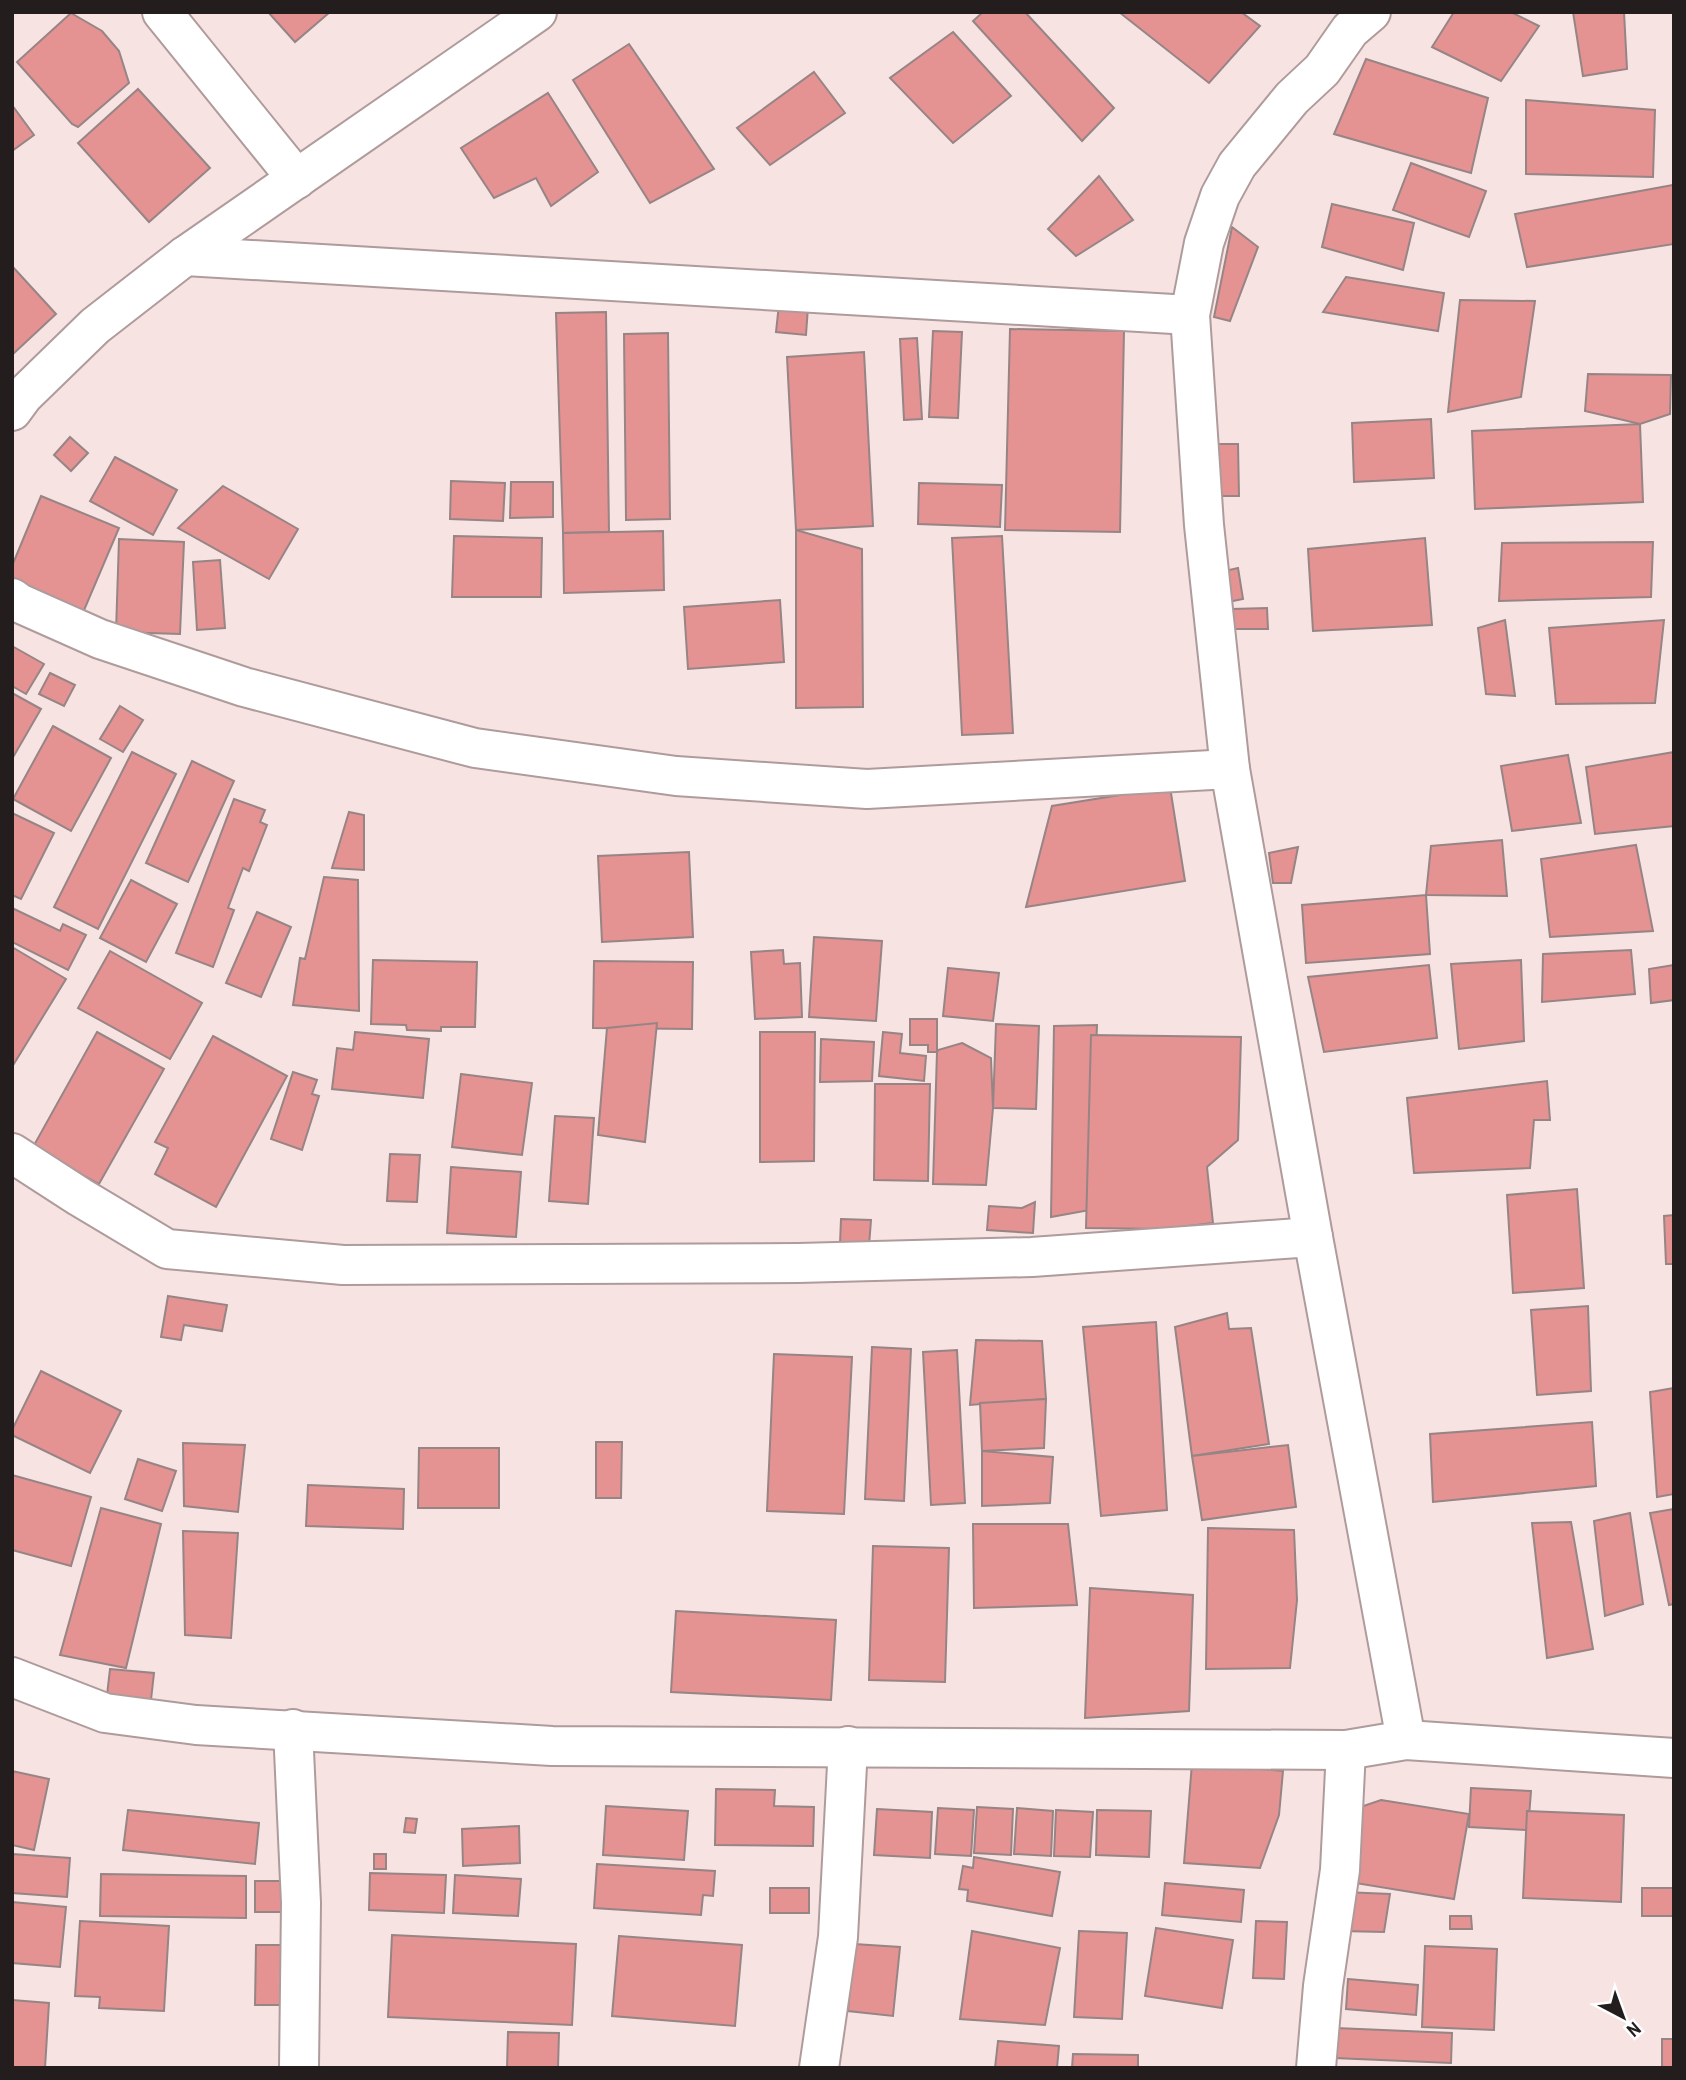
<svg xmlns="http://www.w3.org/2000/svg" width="1686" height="2080" font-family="'Archivo Narrow',sans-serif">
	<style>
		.building { fill: #e59293; stroke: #978484; stroke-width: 2 }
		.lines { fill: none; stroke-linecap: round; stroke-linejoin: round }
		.minor-casing { stroke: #af9b9b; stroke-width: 42 }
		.minor { stroke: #fff; stroke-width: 38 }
	</style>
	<rect width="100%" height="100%" fill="#f8e3e3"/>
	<!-- building -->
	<g class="building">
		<path d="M268,12H330L295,42Z"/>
		<path d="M983,12H1025L1114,108L1082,141L973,21Z"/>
		<path d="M1119,12H1241L1260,26L1209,83Z"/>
		<path d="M1454,12H1511L1539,26L1501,81L1432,47Z"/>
		<path d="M1573,12H1624L1627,69L1583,76Z"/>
		<path d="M71,13L102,31L119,51L129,83L78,127L72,124L17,62Z"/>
		<path d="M953,32L1011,96L953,143L890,78Z"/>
		<path d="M629,44L714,169L650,203L573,80Z"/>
		<path d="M1366,59L1488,98L1471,173L1334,134Z"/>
		<path d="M814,72L845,113L770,165L737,128Z"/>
		<path d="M138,89L210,168L149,222L78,143Z"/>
		<path d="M548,93L598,172L551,206L536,178L494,198L461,148Z"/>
		<path d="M1526,100L1655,110L1653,177L1526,174Z"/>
		<path d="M12,105L34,135L12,151Z"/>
		<path d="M1411,163L1486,191L1469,237L1393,210Z"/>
		<path d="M1099,176L1133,220L1076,256L1048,229Z"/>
		<path d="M1673,185L1674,244L1527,267L1515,214Z"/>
		<path d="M1332,204L1414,223L1403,270L1322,247Z"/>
		<path d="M1232,227L1258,247L1230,321L1214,317Z"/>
		<path d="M12,266L56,314L12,355Z"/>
		<path d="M1346,277L1444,293L1438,331L1323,312Z"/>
		<path d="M1460,300L1535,301L1521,397L1448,412Z"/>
		<path d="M779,304L808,307L806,335L776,332Z"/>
		<path d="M606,312L609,532L563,533L556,313Z"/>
		<path d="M1010,329L1124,331L1120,532L1005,530Z"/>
		<path d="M933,331L962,332L958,418L929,417Z"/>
		<path d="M668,333L670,519L626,520L624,334Z"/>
		<path d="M917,338L922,419L904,420L900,339Z"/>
		<path d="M864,352L873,526L796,530L787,357Z"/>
		<path d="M1588,374L1671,375L1670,414L1640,424L1585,411Z"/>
		<path d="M1431,419L1434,478L1354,482L1352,423Z"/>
		<path d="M1640,424L1643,502L1475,509L1472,431Z"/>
		<path d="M70,437L88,453L71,471L54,455Z"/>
		<path d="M1210,444H1238L1239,496H1212Z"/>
		<path d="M115,457L177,490L153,535L90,501Z"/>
		<path d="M451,481L505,483L503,521L450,519Z"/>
		<path d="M511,482H553V517L510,518Z"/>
		<path d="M919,483L1002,485L1000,527L918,524Z"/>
		<path d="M223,486L298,529L269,579L178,528Z"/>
		<path d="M41,496L119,528L82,615L12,586V566Z"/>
		<path d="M796,530L862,549L863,707L796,708Z"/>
		<path d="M663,531L664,590L564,593L563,533Z"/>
		<path d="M454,536L542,538L541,597H452Z"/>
		<path d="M1002,536L1013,733L962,735L952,538Z"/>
		<path d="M1425,538L1432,625L1313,631L1308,549Z"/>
		<path d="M119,539L184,542L180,634L116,632Z"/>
		<path d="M1653,542L1651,597L1499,601L1502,543Z"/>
		<path d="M220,560L225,628L197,630L193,562Z"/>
		<path d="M1238,568L1243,599L1218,604L1212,574Z"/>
		<path d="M780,600L784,662L688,669L684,607Z"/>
		<path d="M1267,608L1268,629H1233L1232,609Z"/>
		<path d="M1505,620L1515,696L1486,694L1478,628Z"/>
		<path d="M1664,620L1655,703L1556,704L1549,628Z"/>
		<path d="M12,646L44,664L26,694L12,686Z"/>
		<path d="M50,673L75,685L64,706L39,694Z"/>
		<path d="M12,693L41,709L12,759Z"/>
		<path d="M120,706L143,720L123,752L100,739Z"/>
		<path d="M53,726L111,758L71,831L13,799Z"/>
		<path d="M132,752L176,774L98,929L54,907Z"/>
		<path d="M1674,752V826L1595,834L1586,767Z"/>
		<path d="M1568,755L1581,823L1512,831L1501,766Z"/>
		<path d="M192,761L234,781L188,882L146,863Z"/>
		<path d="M1170,787L1185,881L1026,907L1052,806Z"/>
		<path d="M234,799L265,810L260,822L267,825L249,871L243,868L228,908L234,910L213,967L176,953Z"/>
		<path d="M349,812L364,815V870L332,868Z"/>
		<path d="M12,813L54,833L21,899L12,895Z"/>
		<path d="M1502,840L1507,896L1426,895L1431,846Z"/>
		<path d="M1636,845L1653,931L1550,937L1541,859Z"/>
		<path d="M1298,847L1291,883H1273L1269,853Z"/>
		<path d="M689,852L693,937L602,942L598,856Z"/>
		<path d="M324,877L358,880L359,1011L293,1005L300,958L305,959Z"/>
		<path d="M131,880L177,904L146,962L100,938Z"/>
		<path d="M1426,895L1430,954L1306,963L1302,905Z"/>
		<path d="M12,908L60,931L63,924L86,935L68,970L12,942Z"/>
		<path d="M257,912L291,927L261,997L226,983Z"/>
		<path d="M814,937L882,941L876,1021L809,1017Z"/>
		<path d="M12,947L66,979L12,1067Z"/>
		<path d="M783,950L784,964L800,963L802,1017L755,1019L751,952Z"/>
		<path d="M1631,950L1635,994L1542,1002L1543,954Z"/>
		<path d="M110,951L202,1003L170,1059L78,1008Z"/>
		<path d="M373,960L477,962L475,1027H441V1031L407,1030L406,1025L371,1024Z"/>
		<path d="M1521,960L1524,1041L1459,1049L1451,964Z"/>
		<path d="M594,961L693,962L692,1029L593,1028Z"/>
		<path d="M1429,965L1437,1038L1324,1052L1308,977Z"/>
		<path d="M1674,965V1000L1651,1003L1649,969Z"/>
		<path d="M948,968L999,973L993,1021L943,1016Z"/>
		<path d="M910,1019H937V1052H928V1045H910Z"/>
		<path d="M657,1023L645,1142L598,1135L607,1028Z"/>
		<path d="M996,1024L1039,1026L1036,1109L993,1108Z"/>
		<path d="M1097,1025L1090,1210L1051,1217L1054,1026Z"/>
		<path d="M97,1032L164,1069L99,1184L33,1147Z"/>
		<path d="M355,1032L429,1039L423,1098L332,1089L337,1048L353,1050Z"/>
		<path d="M760,1032H815L814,1161L760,1162Z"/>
		<path d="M883,1032L902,1034L900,1053L926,1056L924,1081L879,1076Z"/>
		<path d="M1091,1035L1241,1037L1238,1140L1207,1167L1213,1223L1163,1229L1086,1228Z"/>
		<path d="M213,1036L287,1076L216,1207L155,1174L168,1148L155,1142Z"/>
		<path d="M821,1039L874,1042L872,1081L820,1082Z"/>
		<path d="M962,1043L991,1058L993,1108L986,1185L933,1184L937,1052L938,1050Z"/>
		<path d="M293,1072L317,1080L312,1094L319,1096L302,1150L271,1139Z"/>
		<path d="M461,1074L532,1083L522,1155L452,1147Z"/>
		<path d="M1547,1081L1550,1120H1534L1530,1168L1414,1173L1407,1098Z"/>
		<path d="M875,1084H930L928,1181L874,1180Z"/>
		<path d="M555,1116L594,1118L588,1204L549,1201Z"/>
		<path d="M390,1154L420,1155L417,1202L387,1201Z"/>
		<path d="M451,1167L521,1172L516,1237L447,1233Z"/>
		<path d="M1577,1189L1584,1288L1513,1293L1507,1195Z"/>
		<path d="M1035,1202L1033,1233L987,1230L989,1206L1022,1208Z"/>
		<path d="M1674,1215V1264H1666L1664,1216Z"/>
		<path d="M841,1219L871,1220L869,1246L840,1244Z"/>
		<path d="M168,1296L227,1305L222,1331L184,1325L181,1340L161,1337Z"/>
		<path d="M1588,1306L1591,1391L1537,1395L1531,1310Z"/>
		<path d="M1227,1313L1229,1329L1251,1328L1269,1444L1192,1456L1175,1327Z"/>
		<path d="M1156,1322L1167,1510L1101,1516L1083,1327Z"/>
		<path d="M976,1340L1042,1341L1046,1399L970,1405Z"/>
		<path d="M872,1347L911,1349L904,1501L865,1499Z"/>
		<path d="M957,1350L965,1503L931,1505L923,1352Z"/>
		<path d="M774,1354L852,1357L844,1514L767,1511Z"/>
		<path d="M41,1371L121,1411L90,1473L12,1435V1430Z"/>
		<path d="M1674,1388V1494L1657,1497L1650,1392Z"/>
		<path d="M1046,1399L1044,1448L982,1451L980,1403Z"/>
		<path d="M1592,1422L1596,1486L1433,1502L1430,1434Z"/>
		<path d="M596,1442H622L621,1498H596Z"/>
		<path d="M183,1443L245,1445L238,1512L184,1506Z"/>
		<path d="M1288,1445L1296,1507L1202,1520L1192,1456Z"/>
		<path d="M419,1448H499V1508H418Z"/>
		<path d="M982,1451L1053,1457L1050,1503L982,1506Z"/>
		<path d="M138,1459L176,1471L162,1511L125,1499Z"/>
		<path d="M12,1475L91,1497L71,1566L12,1550Z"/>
		<path d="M308,1485L404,1489L403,1529L306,1526Z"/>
		<path d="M101,1508L161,1524L126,1668L60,1655Z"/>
		<path d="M1674,1509V1604L1669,1605L1650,1513Z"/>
		<path d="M1630,1513L1643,1604L1605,1616L1594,1521Z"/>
		<path d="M1571,1522L1593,1649L1547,1658L1532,1523Z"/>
		<path d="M973,1524H1068L1077,1605L974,1608Z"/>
		<path d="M1208,1528L1294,1530L1297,1600L1290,1668L1206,1669Z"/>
		<path d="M183,1531L238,1533L231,1638L185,1635Z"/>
		<path d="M873,1546L949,1548L945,1682L869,1680Z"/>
		<path d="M1090,1588L1193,1595L1189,1711L1085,1718Z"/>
		<path d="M676,1611L836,1620L831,1700L671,1692Z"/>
		<path d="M110,1669L154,1673L151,1700L107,1695Z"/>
		<path d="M1192,1763L1283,1771L1279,1815L1260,1868L1184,1863Z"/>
		<path d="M12,1771L49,1779L34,1850L12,1845Z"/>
		<path d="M1471,1788L1531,1791L1528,1830L1469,1827Z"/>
		<path d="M716,1789L775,1790L774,1806L814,1807L813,1846L715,1845Z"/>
		<path d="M1381,1800L1469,1814L1454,1899L1349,1882L1343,1813Z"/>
		<path d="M606,1806L688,1811L684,1860L603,1855Z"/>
		<path d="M977,1807L1013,1809L1011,1855L974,1853Z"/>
		<path d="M938,1808L974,1810L971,1856L935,1854Z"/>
		<path d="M1017,1808L1053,1811L1051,1856L1014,1854Z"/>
		<path d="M877,1809L932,1812L930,1858L874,1855Z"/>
		<path d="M128,1810L259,1823L255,1864L123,1850Z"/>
		<path d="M1056,1810L1093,1812L1090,1857L1054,1856Z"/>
		<path d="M1097,1810L1151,1811L1149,1857L1096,1855Z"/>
		<path d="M1527,1811L1624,1815L1621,1902L1523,1898Z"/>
		<path d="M406,1818L417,1819L415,1833L404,1832Z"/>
		<path d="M519,1826L520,1863L463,1866L462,1829Z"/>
		<path d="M12,1854L70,1858L67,1897L12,1893Z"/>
		<rect x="374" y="1854" width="12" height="15"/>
		<path d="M974,1857L1060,1872L1052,1916L967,1901L968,1890L959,1889L963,1866L973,1868Z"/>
		<path d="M597,1864L715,1871L713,1896L703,1895L701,1915L594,1908Z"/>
		<path d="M370,1873L446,1875L444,1913L369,1910Z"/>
		<path d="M101,1874L246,1876V1918L100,1916Z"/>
		<path d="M455,1875L521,1879L518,1916L453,1913Z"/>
		<rect x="255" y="1881" width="28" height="31"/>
		<path d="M1165,1883L1244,1890L1241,1922L1162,1915Z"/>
		<rect x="770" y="1888" width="39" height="25"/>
		<rect x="1642" y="1888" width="32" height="28"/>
		<path d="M1343,1892L1390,1894L1384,1932L1341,1931Z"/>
		<path d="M12,1902L66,1907L60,1967L12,1963Z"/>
		<path d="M1450,1916H1471L1472,1929H1450Z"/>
		<path d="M80,1921L169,1926L164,2011L99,2008L100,1997L75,1996Z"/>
		<path d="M1256,1921L1287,1922L1284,1979L1253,1978Z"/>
		<path d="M1156,1928L1233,1940L1222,2008L1145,1996Z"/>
		<path d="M972,1931L1060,1948L1045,2025L960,2019Z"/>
		<path d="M1079,1931L1127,1933L1122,2019L1074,2017Z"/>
		<path d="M392,1935L576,1944L572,2025L388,2017Z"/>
		<path d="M619,1936L742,1945L735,2026L612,2016Z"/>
		<path d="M854,1944L900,1947L893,2016L848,2011Z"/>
		<path d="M256,1945H290L283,2005H255Z"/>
		<path d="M1425,1946L1497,1949L1494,2030L1422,2027Z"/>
		<path d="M1348,1979L1418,1985L1416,2015L1346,2009Z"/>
		<path d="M12,2000L49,2003L45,2068H12Z"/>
		<path d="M1336,2028L1452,2033L1451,2063L1334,2058Z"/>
		<path d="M508,2032L559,2033L558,2068H507Z"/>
		<rect x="1662" y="2039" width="12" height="29"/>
		<path d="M998,2041L1059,2046L1057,2068H995Z"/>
		<path d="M1073,2054L1138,2055V2068H1072Z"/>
	</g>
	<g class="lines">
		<defs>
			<g id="minor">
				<path d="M162,12L297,179"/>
				<path d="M1371,12L1350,30L1322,70L1292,98L1237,165L1220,196L1204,243L1190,315L1204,525L1230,769L1313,1237L1406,1740"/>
				<path d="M185,256L1190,315"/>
				<path d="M12,411L23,396L95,326L185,256L537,12"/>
				<path d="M12,598L19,603L100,639L244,687L475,748L676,776L867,789L1230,769"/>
				<path d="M12,1153L80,1197L167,1249L343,1265L798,1263L1032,1257L1313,1237"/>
				<path d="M12,1677L105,1713L196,1725L552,1746L1346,1750L1406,1740L1674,1758"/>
				<path d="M293,1729L301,1903L299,2068"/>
				<path d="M819,2068L838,1937L848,1746"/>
				<path d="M1316,2068L1323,1986L1340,1870L1346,1750"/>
			</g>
		</defs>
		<!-- minor casing -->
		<use href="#minor" class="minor-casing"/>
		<!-- minor -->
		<use href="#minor" class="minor"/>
	</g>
	<!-- border -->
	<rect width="1686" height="2080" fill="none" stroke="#241d1d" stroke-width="28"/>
	<!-- north arrow -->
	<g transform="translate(1623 2017) rotate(139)" stroke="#ffffff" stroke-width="5" paint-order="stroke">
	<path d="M0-5L12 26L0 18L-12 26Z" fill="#241d1d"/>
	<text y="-10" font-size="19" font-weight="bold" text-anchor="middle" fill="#241d1d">N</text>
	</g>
</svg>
